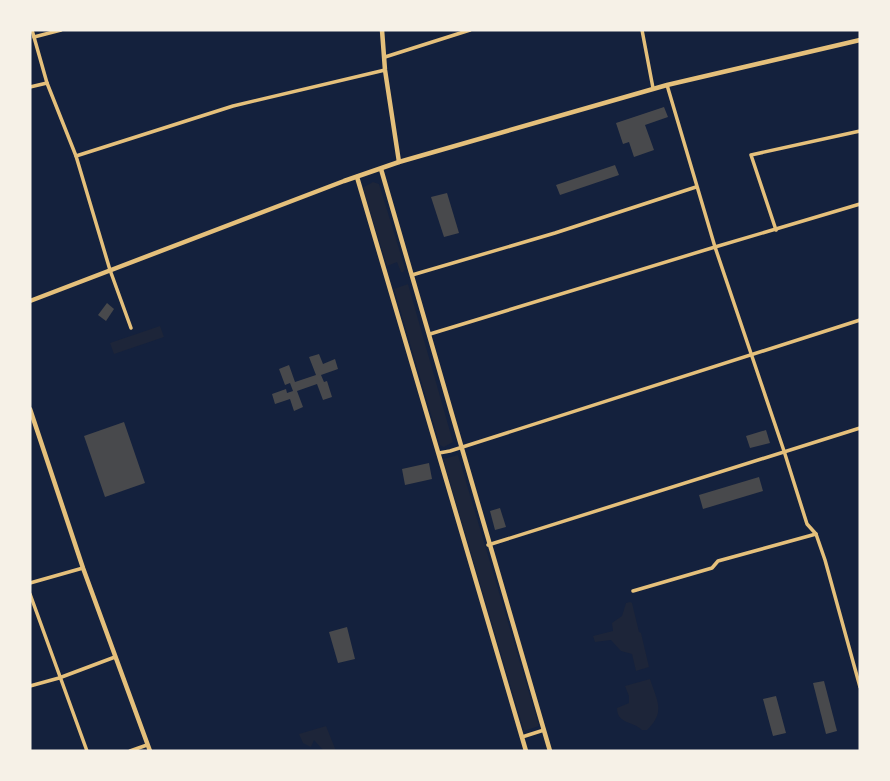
<svg xmlns="http://www.w3.org/2000/svg" width="890" height="781" font-family="Rubik,sans-serif">
	<style>
		.green { fill: #1d2539 }
		.building { fill: #48494c }
		.lines { fill: none; stroke-linecap: round; stroke-linejoin: round }
		.minor { stroke: #e5c07b; stroke-width: 3.5 }
		.tertiary { stroke: #e5c07b; stroke-width: 4.5 }
		.secondary { stroke: #e5c07b; stroke-width: 4.5 }
	</style>
	<rect width="100%" height="100%" fill="#14213d"/>
	<!-- green -->
	<g class="green">
		<path d="M373,182L379,184L404,265L405,269L403,272H401L397,262L387,266L364,192V187Z"/>
		<path d="M408,284L453,442L444,447L440,445L394,289Z"/>
		<path d="M160,326L164,337L114,354L110,343Z"/>
		<path d="M458,455L539,726L524,731L443,459Z"/>
		<path d="M630,602L632,603L639,632L641,633L649,667L636,671L632,654L621,651L611,640L595,642L593,636L613,631L612,623L622,616L626,603Z"/>
		<path d="M650,679C657,701 666,712 647,730H642C633,721 617,724 617,708L629,703V696L625,686Z"/>
		<path d="M326,726L336,751H324L314,740L311,747L303,743L299,734Z"/>
	</g>
	<!-- building -->
	<g class="building">
		<path d="M664,107L668,117L645,125L654,150L634,157L629,142L623,144L616,123Z"/>
		<path d="M615,165L619,175L560,195L556,185Z"/>
		<path d="M447,193L459,233L444,237L431,197Z"/>
		<path d="M107,303L114,309L106,321L98,315Z"/>
		<path d="M319,354L323,364L335,359L338,369L321,375L324,382L327,381L332,397L323,400L317,384L297,391L303,407L294,411L290,399L275,404L272,394L286,389L287,393L293,391L290,383L285,385L279,369L289,365L295,382L316,375L309,357Z"/>
		<path d="M124,422L145,483L105,497L84,436Z"/>
		<path d="M766,430L770,443L750,448L746,436Z"/>
		<path d="M429,463L432,479L405,485L402,469Z"/>
		<path d="M759,477L763,491L703,509L699,495Z"/>
		<path d="M500,508L506,527L495,530L490,511Z"/>
		<path d="M347,627L355,659L338,663L329,632Z"/>
		<path d="M824,681L837,731L826,734L813,683Z"/>
		<path d="M776,696L786,733L773,736L763,699Z"/>
	</g>
	<g class="lines">
		<!-- minor -->
		<g class="minor">
			<path d="M32,30L47,83L76,156L110,270L131,328"/>
			<path d="M642,30L653,88"/>
			<path d="M34,37L61,30"/>
			<path d="M385,57L470,30"/>
			<path d="M667,85L715,247L784,451L807,524L816,534L825,560L860,687"/>
			<path d="M30,87L47,83"/>
			<path d="M76,156L233,106L385,70"/>
			<path d="M776,230L751,155L860,131"/>
			<path d="M412,275L555,233L696,187"/>
			<path d="M430,334L715,247L860,204"/>
			<path d="M439,453L450,451L860,320"/>
			<path d="M488,545L860,428"/>
			<path d="M30,583L83,568"/>
			<path d="M633,591L712,568L718,561L816,534"/>
			<path d="M30,594L87,751"/>
			<path d="M30,686L59,678L115,657"/>
			<path d="M522,737L544,730"/>
			<path d="M130,751L147,745"/>
		</g>
		<!-- tertiary -->
		<g class="tertiary">
			<path d="M382,30L385,70L399,162"/>
			<path d="M381,169C438,363 492,557 550,751"/>
			<path d="M357,177L526,751"/>
			<path d="M30,409L83,568L150,751"/>
		</g>
		<!-- secondary -->
		<path class="secondary" d="M30,301L344,181L399,162L667,85L860,40"/>
	</g>
	<!-- border -->
	<rect width="890" height="781" fill="none" stroke="#f6f1e7" stroke-width="63"/>
</svg>
